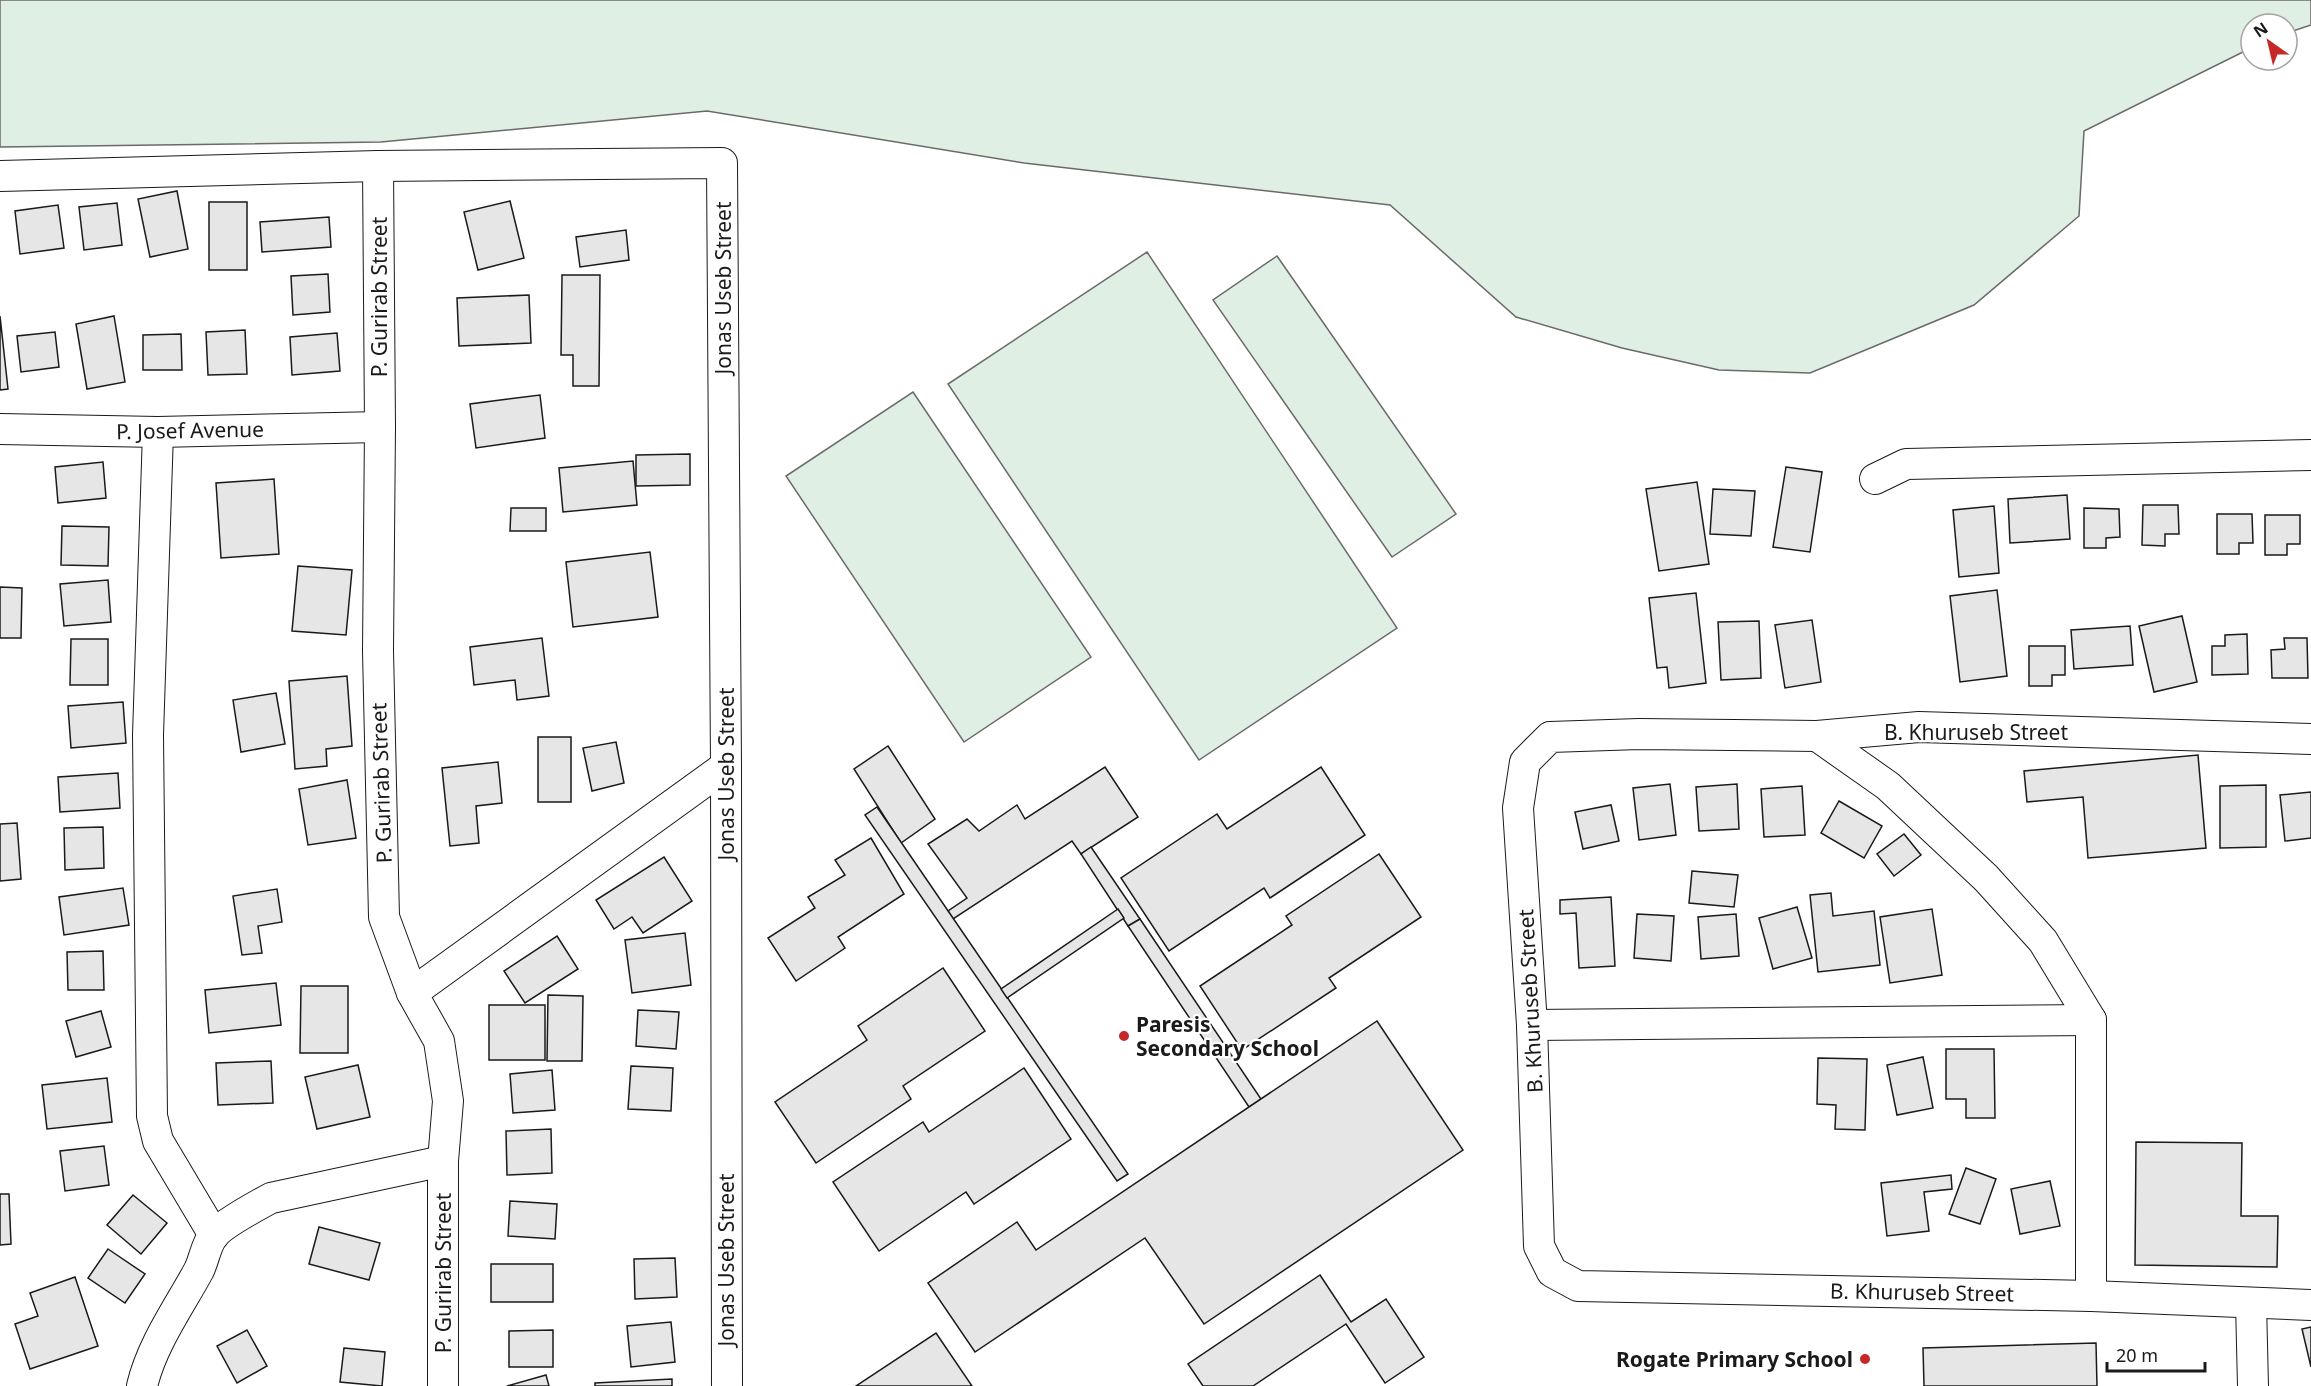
<svg xmlns="http://www.w3.org/2000/svg" width="2311" height="1386" font-family="'Noto Sans',sans-serif">
	<style>
		.green { fill: #e0efe3; stroke: #6a6a6a; stroke-width: 1.5 }
		.building { fill: #e6e6e6; stroke: #1a1a1a; stroke-width: 1.5 }
		.lines { fill: none; stroke-linecap: round; stroke-linejoin: round }
		.street-casing { stroke: #1a1a1a; stroke-width: 32 }
		.street { stroke: #fff; stroke-width: 30 }
		.poi-dot { fill: #c62828; stroke: #fff; stroke-width: 2 }
		.labels { text-anchor: middle; dominant-baseline: central; stroke-width: 4.5; stroke-linejoin: round; paint-order: stroke }
		.street-label { font-size: 21px; fill: #1a1a1a; stroke: #fff }
		.poi-label { font-size: 21px; font-weight: bold; fill: #1a1a1a; stroke: #fff; text-anchor: start }
	</style>
	<rect width="100%" height="100%" fill="#fff"/>
	<!-- green -->
	<g class="green">
		<path d="M0,0H2311V25L2287,33V24H2251V48L2084,131L2079,216L1974,305L1810,373L1719,370L1622,348L1516,317L1390,205L1024,163L707,111L381,142L0,147Z"/>
		<path d="M1147,252L1397,628L1199,760L948,384Z"/>
		<path d="M1277,256L1456,514L1392,557L1213,300Z"/>
		<path d="M913,392L1091,657L964,742L786,476Z"/>
	</g>
	<!-- building -->
	<g class="building">
		<path d="M177,191L188,249L150,257L138,199Z"/>
		<path d="M510,201L524,258L478,270L464,212Z"/>
		<rect x="209" y="202" width="38" height="68"/>
		<path d="M117,203L122,245L84,250L79,207Z"/>
		<path d="M58,205L64,248L20,254L15,211Z"/>
		<path d="M329,217L331,247L262,252L260,222Z"/>
		<path d="M626,230L629,260L580,267L576,237Z"/>
		<path d="M328,274L330,312L293,315L291,276Z"/>
		<path d="M562,275H600L599,386H573V355H561Z"/>
		<path d="M529,295L531,343L459,346L457,298Z"/>
		<path d="M0,316L8,389L0,390Z"/>
		<path d="M114,316L125,382L87,389L76,324Z"/>
		<path d="M245,330L247,374L208,375L206,332Z"/>
		<path d="M55,332L59,367L21,372L17,336Z"/>
		<path d="M337,333L340,371L292,375L290,337Z"/>
		<path d="M181,334L182,370H143V335Z"/>
		<path d="M540,395L545,438L476,448L470,404Z"/>
		<path d="M690,454V485L636,486V455Z"/>
		<path d="M633,461L637,505L563,512L559,468Z"/>
		<path d="M103,462L106,498L58,503L55,467Z"/>
		<path d="M1786,467L1822,472L1810,552L1773,547Z"/>
		<path d="M274,479L279,554L221,558L216,483Z"/>
		<path d="M1697,482L1709,564L1659,571L1646,489Z"/>
		<path d="M1713,489L1755,491L1751,536L1710,534Z"/>
		<path d="M2067,495L2070,539L2010,543L2008,499Z"/>
		<path d="M2143,505H2178L2179,534H2165V546L2142,545Z"/>
		<path d="M1994,506L1999,573L1959,577L1953,510Z"/>
		<path d="M511,508H546V531H510Z"/>
		<path d="M2084,508L2119,509L2120,537L2106,538V548H2084Z"/>
		<path d="M2217,514H2252L2253,543H2239V554H2217Z"/>
		<path d="M2265,515H2300V544H2287V555H2265Z"/>
		<path d="M62,526L109,527L108,566L61,565Z"/>
		<path d="M650,552L658,617L573,627L566,562Z"/>
		<path d="M298,566L352,570L346,635L292,631Z"/>
		<path d="M108,580L111,622L64,626L60,584Z"/>
		<path d="M0,587L22,588L21,638H0Z"/>
		<path d="M1997,590L2007,676L1960,682L1950,596Z"/>
		<path d="M1696,593L1706,683L1669,688L1667,667L1657,668L1649,598Z"/>
		<path d="M2182,616L2197,682L2154,692L2139,626Z"/>
		<path d="M1812,620L1821,682L1785,688L1775,625Z"/>
		<path d="M1759,621L1761,678L1721,680L1718,622Z"/>
		<path d="M2130,626L2133,665L2074,669L2071,630Z"/>
		<path d="M2247,634L2248,674L2212,675V646H2225V635Z"/>
		<path d="M542,638L549,696L517,700L515,680L474,685L470,647Z"/>
		<path d="M2284,638H2307L2308,678H2272L2271,650L2285,649Z"/>
		<path d="M71,639H108V685H70Z"/>
		<path d="M2029,646H2065V675H2052V686H2029Z"/>
		<path d="M347,676L352,746L326,749L327,766L295,769L289,681Z"/>
		<path d="M276,693L285,744L241,752L233,700Z"/>
		<path d="M123,702L126,743L71,748L68,706Z"/>
		<rect x="538" y="737" width="33" height="65"/>
		<path d="M616,742L624,783L592,791L583,748Z"/>
		<path d="M888,746L935,819L901,843L854,769Z"/>
		<path d="M2198,755L2206,848L2088,858L2083,797L2027,802L2024,771Z"/>
		<path d="M498,762L502,803L476,806L479,843L450,846L442,768Z"/>
		<path d="M1105,767L1138,817L1081,854L1072,841L953,919L948,911L967,898L928,844L967,819L979,831L1017,805L1025,819Z"/>
		<path d="M1321,767L1365,835L1270,898L1264,888L1169,951L1121,878L1217,814L1227,829Z"/>
		<path d="M118,773L120,808L60,812L58,777Z"/>
		<path d="M347,780L356,838L308,845L299,789Z"/>
		<path d="M1670,784L1676,835L1639,840L1633,788Z"/>
		<path d="M1737,784L1739,829L1699,831L1696,787Z"/>
		<path d="M2266,785V847L2220,848V786Z"/>
		<path d="M1802,786L1805,835L1764,837L1761,789Z"/>
		<path d="M2311,792V838L2285,841L2280,795Z"/>
		<path d="M1839,801L1882,826L1864,858L1821,833Z"/>
		<path d="M1611,805L1619,841L1583,849L1575,812Z"/>
		<path d="M877,807L1128,1174L1117,1181L865,815Z"/>
		<path d="M17,823L21,879L0,881V824Z"/>
		<path d="M103,827L104,868L65,870L64,828Z"/>
		<path d="M1904,834L1921,855L1894,876L1877,854Z"/>
		<path d="M871,838L904,894L838,937L845,948L796,981L768,938L815,908L808,897L845,875L835,860Z"/>
		<path d="M1091,847L1140,919L1128,926L1081,854Z"/>
		<path d="M1379,854L1421,917L1329,978L1336,988L1242,1050L1200,986L1292,925L1286,916Z"/>
		<path d="M664,857L692,901L643,933L632,917L614,929L596,900Z"/>
		<path d="M1692,871L1738,875L1734,907L1689,903Z"/>
		<path d="M123,888L129,925L64,935L59,897Z"/>
		<path d="M277,889L282,922L258,926L262,953L242,955L233,896Z"/>
		<path d="M1831,893L1833,916L1874,911L1880,965L1818,972L1810,895Z"/>
		<path d="M1611,897L1615,966L1579,968L1576,913L1560,914V900Z"/>
		<path d="M1797,907L1812,958L1773,969L1759,918Z"/>
		<path d="M1118,909L1124,918L1007,998L1001,989Z"/>
		<path d="M1932,909L1942,975L1890,983L1880,917Z"/>
		<path d="M1637,914L1674,916L1671,961L1634,958Z"/>
		<path d="M1736,914L1739,956L1701,959L1698,917Z"/>
		<path d="M1140,919L1261,1099L1249,1107L1128,926Z"/>
		<path d="M685,933L691,985L632,993L625,940Z"/>
		<path d="M557,936L578,969L525,1003L504,971Z"/>
		<path d="M103,951L104,990H68L67,952Z"/>
		<path d="M943,968L985,1031L903,1086L911,1099L816,1163L775,1102L867,1040L858,1026Z"/>
		<path d="M276,983L281,1025L209,1033L205,990Z"/>
		<path d="M301,986H348V1053H300Z"/>
		<path d="M548,995L583,996L582,1061H547Z"/>
		<rect x="489" y="1005" width="56" height="55"/>
		<path d="M638,1010L679,1012L676,1049L636,1046Z"/>
		<path d="M101,1011L111,1047L76,1057L66,1021Z"/>
		<path d="M1377,1021L1463,1150L1204,1324L1145,1238L975,1352L928,1283L1017,1222L1036,1250Z"/>
		<path d="M1946,1049H1994L1995,1118H1966V1099H1946Z"/>
		<path d="M1923,1057L1933,1108L1897,1115L1887,1065Z"/>
		<path d="M1818,1058L1867,1059L1865,1130L1835,1129L1836,1105L1817,1104Z"/>
		<path d="M271,1061L273,1103L218,1105L216,1063Z"/>
		<path d="M358,1065L370,1117L317,1129L305,1077Z"/>
		<path d="M631,1066L673,1068L671,1111L628,1109Z"/>
		<path d="M1024,1068L1071,1139L974,1204L966,1192L879,1251L833,1182L923,1122L929,1132Z"/>
		<path d="M552,1070L555,1110L513,1113L510,1074Z"/>
		<path d="M107,1078L112,1122L47,1129L42,1085Z"/>
		<path d="M551,1129L552,1173L507,1175L506,1131Z"/>
		<path d="M2136,1142L2242,1143L2241,1216H2278L2277,1267L2135,1265Z"/>
		<path d="M104,1146L109,1185L65,1191L60,1151Z"/>
		<path d="M1966,1168L1996,1179L1980,1224L1949,1214Z"/>
		<path d="M1951,1175L1952,1189L1924,1192L1929,1231L1887,1236L1881,1183Z"/>
		<path d="M2050,1181L2060,1226L2020,1234L2011,1189Z"/>
		<path d="M0,1194H9L11,1244L0,1245Z"/>
		<path d="M133,1195L167,1223L141,1254L107,1225Z"/>
		<path d="M510,1201L557,1204L555,1239L508,1236Z"/>
		<path d="M319,1227L380,1243L369,1280L309,1264Z"/>
		<path d="M108,1249L145,1274L125,1303L88,1278Z"/>
		<path d="M675,1258L677,1297L635,1299L634,1259Z"/>
		<rect x="491" y="1264" width="62" height="38"/>
		<path d="M1320,1275L1351,1322L1386,1299L1424,1357L1385,1383L1346,1324L1253,1386H1203L1188,1364Z"/>
		<path d="M75,1277L98,1346L30,1369L15,1324L38,1316L30,1293Z"/>
		<path d="M671,1322L675,1362L631,1367L627,1326Z"/>
		<path d="M2311,1327V1367L2302,1329Z"/>
		<path d="M247,1330L267,1366L237,1383L217,1346Z"/>
		<path d="M553,1330V1367H509V1331Z"/>
		<path d="M936,1333L972,1386H856Z"/>
		<path d="M2096,1343L2097,1386H1924L1923,1348Z"/>
		<path d="M344,1348L385,1352L382,1386L340,1382Z"/>
		<path d="M546,1375L549,1386H507Z"/>
		<path d="M672,1379V1386H595V1383Z"/>
	</g>
	<g class="lines">
		<defs>
			<g id="street">
				<path d="M378,166L380,427L378,651L384,917L412,993L439,1041L448,1101L443,1161V1386"/>
				<path d="M0,176L378,166L722,163L726,766L727,1386"/>
				<path d="M0,429L158,432L380,427"/>
				<path d="M158,432L148,735L152,1116L158,1141L214,1235"/>
				<path d="M1875,479L1906,464L2311,455"/>
				<path d="M1817,736L1888,786L1986,878L2043,941L2091,1020V1296"/>
				<path d="M2311,739L1919,727L1817,736L1639,734L1550,737L1525,762L1518,808L1532,1025L1539,1246L1552,1272L1578,1286L2091,1296L2311,1305"/>
				<path d="M412,993L726,766"/>
				<path d="M1532,1025L2091,1020"/>
				<path d="M2251,1303L2253,1386"/>
				<path d="M142,1386C152,1344 179,1307 199,1270C204,1260 206,1245 213,1236C221,1225 258,1205 271,1198L443,1161"/>
			</g>
		</defs>
		<!-- street casing -->
		<use href="#street" class="street-casing"/>
		<!-- street -->
		<use href="#street" class="street"/>
	</g>
	<!-- markers -->
	<g class="poi-dot">
		<circle cx="1124" cy="1036" r="6"/>
		<circle cx="1865" cy="1359" r="6"/>
	</g>
	<g class="labels">
		<!-- street labels -->
		<g class="street-label">
			<text transform="translate(723 288) rotate(-90)">Jonas Useb Street</text>
			<text transform="translate(379 297) rotate(-90)">P. Gurirab Street</text>
			<text transform="translate(190 430) rotate(-1)">P. Josef Avenue</text>
			<text x="1976" y="732">B. Khuruseb Street</text>
			<text transform="translate(726 774) rotate(-90)">Jonas Useb Street</text>
			<text transform="translate(381 783) rotate(-92)">P. Gurirab Street</text>
			<text transform="translate(1530 1001) rotate(-93)">B. Khuruseb Street</text>
			<text transform="translate(726 1260) rotate(-90)">Jonas Useb Street</text>
			<text transform="translate(443 1273) rotate(-90)">P. Gurirab Street</text>
			<text transform="translate(1922 1292) rotate(1)">B. Khuruseb Street</text>
		</g>
		<!-- poi labels -->
		<g class="poi-label">
			<text x="1136" y="1024">Paresis<tspan x="1136" dy="24">Secondary School</tspan></text>
			<text x="1853" y="1359" text-anchor="end">Rogate Primary School</text>
		</g>
	</g>
	<!-- north arrow -->
	<g transform="translate(2269 42) rotate(326)"><circle r="28" fill="#ffffff" stroke="#a3a3a3" stroke-width="1.5"/>
	<path d="M0-4.5L10 22L0 15L-10 22Z" fill="#c62828"/>
	<text y="-9" font-size="16" font-weight="bold" text-anchor="middle" fill="#1a1a1a">N</text>
	</g>
	<!-- scale -->
	<path d="M2107 1362v9h98v-9" fill="none" stroke="#1a1a1a" stroke-width="3"/>
	<text x="2116" y="1362" font-size="18" fill="#1a1a1a" stroke="#ffffff" stroke-width="4.5" paint-order="stroke">20 m</text>
</svg>
